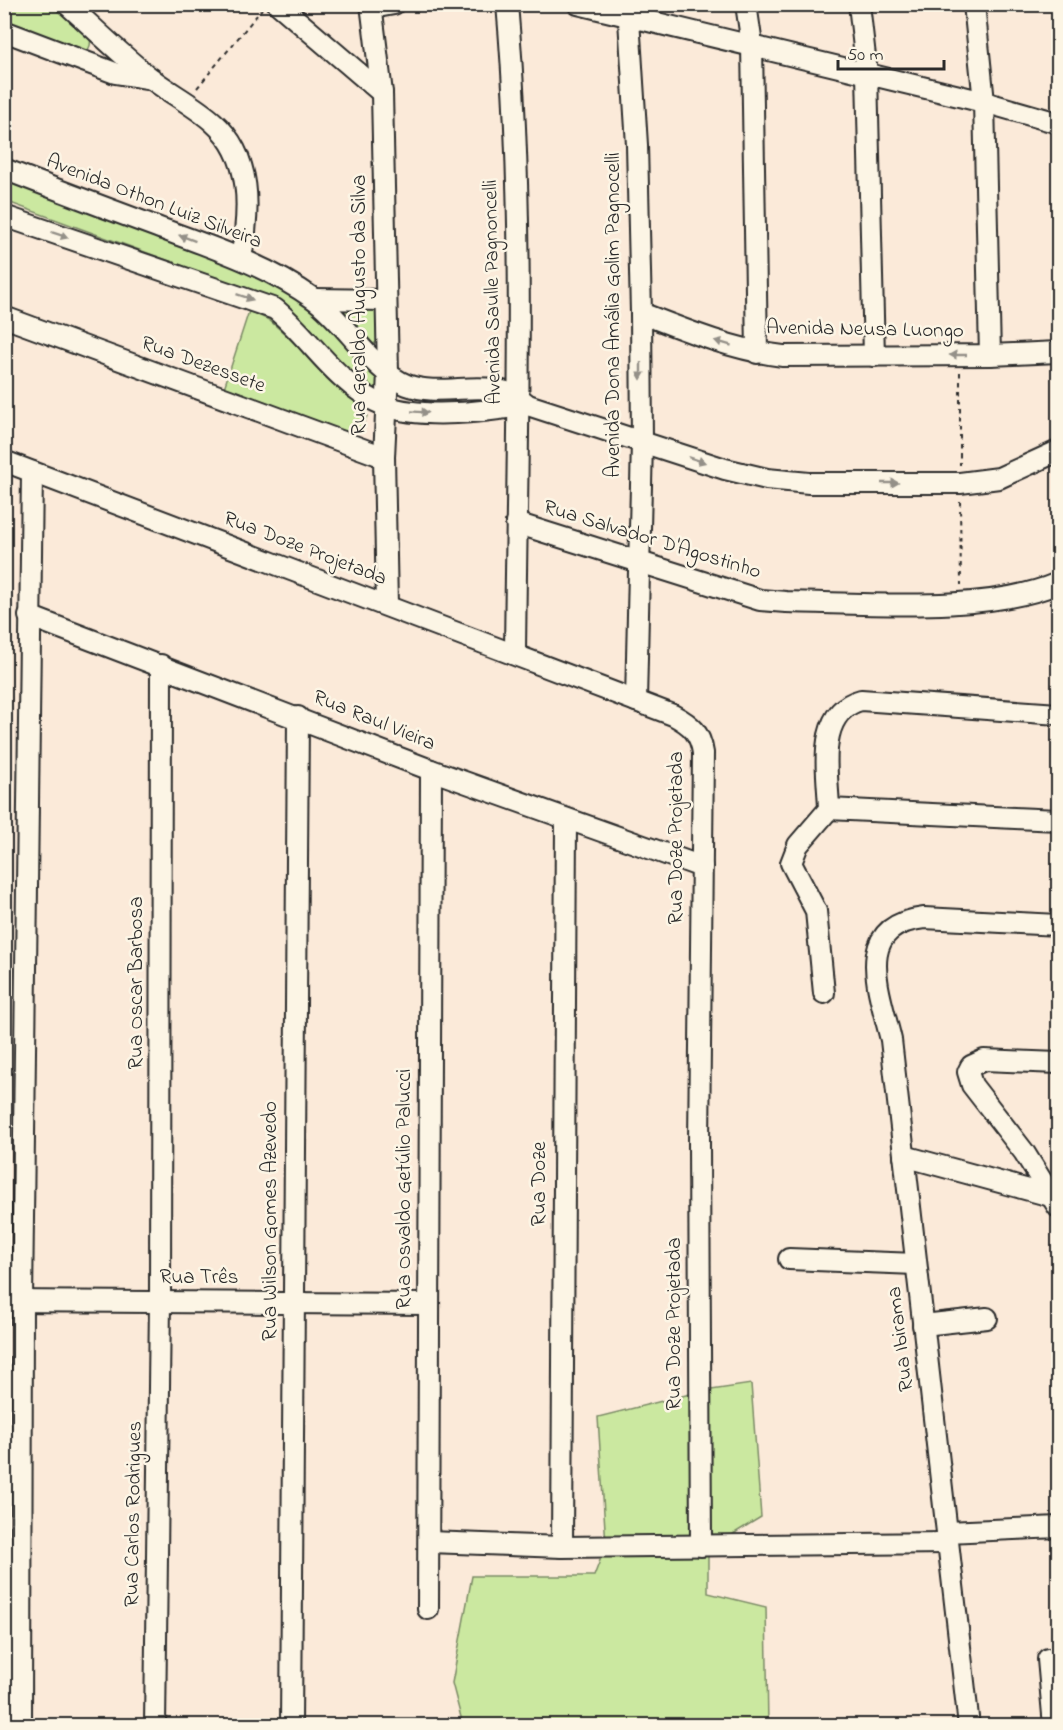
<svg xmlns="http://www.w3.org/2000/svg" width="1063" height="1730" font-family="'Indie Flower',sans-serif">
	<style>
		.green { fill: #cbe8a0; stroke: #7b8a66; stroke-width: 1.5 }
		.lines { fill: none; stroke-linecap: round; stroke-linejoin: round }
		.minor-casing { stroke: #2b2b2b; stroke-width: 24 }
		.path { stroke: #2b2b2b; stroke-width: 2; stroke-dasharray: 4.5 4.5; stroke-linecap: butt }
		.minor { stroke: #fcf5e5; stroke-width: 20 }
		.oneway { fill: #949088 }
		.labels { text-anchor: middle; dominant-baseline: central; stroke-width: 5; stroke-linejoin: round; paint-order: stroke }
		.street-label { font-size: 21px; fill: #2b2b2b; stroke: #fcf5e5 }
	</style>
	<rect width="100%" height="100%" fill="#fbead9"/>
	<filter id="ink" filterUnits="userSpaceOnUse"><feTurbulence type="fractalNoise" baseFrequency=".0167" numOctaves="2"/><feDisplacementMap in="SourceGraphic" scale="12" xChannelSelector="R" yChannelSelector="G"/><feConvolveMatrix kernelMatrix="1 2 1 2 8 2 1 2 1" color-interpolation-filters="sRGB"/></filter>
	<g filter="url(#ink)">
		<!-- green -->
		<g class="green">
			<path d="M4,5H56C67,15 103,35 86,52L5,24Z"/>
			<path d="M4,177L237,264L310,304L379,374L378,389L372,391L230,283L5,201Z"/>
			<path d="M337,305L377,310L378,342L370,345L336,308Z"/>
			<path d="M249,311L269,320L285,334L341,391L362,406L367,416L360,431L349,435L224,388Z"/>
			<path d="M751,1384L761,1517L708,1549V1593L766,1607L768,1725H463L452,1683L472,1576H594L606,1545L598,1417L698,1392Z"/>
		</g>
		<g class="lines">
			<defs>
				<g id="minor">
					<path d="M67,4C95,29 123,57 153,80C172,94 195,106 213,122C253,157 250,210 241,258"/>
					<path d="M278,4L382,93"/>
					<path d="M371,4L382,93L388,373L384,457L387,605"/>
					<path d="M507,4C526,220 517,438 515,654"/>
					<path d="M578,4L984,102L1058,123"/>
					<path d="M628,4L637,145L641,313L642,442L636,701"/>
					<path d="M746,4L752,45L757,353"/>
					<path d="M859,4L867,74L874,356"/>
					<path d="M974,4L984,102L990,355"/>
					<path d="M372,8L394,4"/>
					<path d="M4,31L115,73L152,79"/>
					<path d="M4,169C55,189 106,208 157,227C211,247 267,265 314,299C344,320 373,372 407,385C448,400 491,372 528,405L725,469L767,479L809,483H960L999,478L1058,451"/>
					<path d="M4,216L275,309C301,330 319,357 343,378C356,390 370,400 386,406C425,420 488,411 528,405"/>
					<path d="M315,299L385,300"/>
					<path d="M641,313C687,331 734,350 783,356L990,355L1058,352"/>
					<path d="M4,317L384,457"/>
					<path d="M4,461L673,715C692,725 700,733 703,753L699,1144L701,1546"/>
					<path d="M516,523L760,600L786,602C866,603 986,614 1058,583"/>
					<path d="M29,616L431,770L702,867"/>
					<path d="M829,809L1058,820"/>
					<path d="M824,993L816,911L791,863L798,845L829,809C828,772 815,712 861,700L1058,714"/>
					<path d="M1058,1063L984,1060L971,1066L968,1072L972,1085L1024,1152L1058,1207"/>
					<path d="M904,1156L1051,1196"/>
					<path d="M789,1259L916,1264"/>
					<path d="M4,1301L429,1304"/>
					<path d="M923,1325L987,1318"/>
					<path d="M947,1532L1058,1527"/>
					<path d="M429,1542L562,1547L948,1543"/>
					<path d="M562,1547L566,820"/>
					<path d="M428,1609L431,770"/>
					<path d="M1048,1659L1054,1726"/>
					<path d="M21,1726L22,1301L32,472"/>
					<path d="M155,1726L160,1302L161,665"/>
					<path d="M291,1726L298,717"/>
					<path d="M969,1726L891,1040C880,992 851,926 924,918L1058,925"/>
				</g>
			</defs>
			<!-- minor casing -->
			<use href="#minor" class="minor-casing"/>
			<!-- path -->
			<g class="path">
				<path d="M197,88L262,9"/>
				<path d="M960,372V465"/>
				<path d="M960,501L961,585"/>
			</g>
			<!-- minor -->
			<use href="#minor" class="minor"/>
		</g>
		<!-- one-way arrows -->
		<defs><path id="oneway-solid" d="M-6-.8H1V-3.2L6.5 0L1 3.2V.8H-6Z" transform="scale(1.5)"/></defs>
		<g class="oneway">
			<use href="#oneway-solid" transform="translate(60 235) rotate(19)"/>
			<use href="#oneway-solid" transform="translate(187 238) rotate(-160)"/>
			<use href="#oneway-solid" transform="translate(245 297) rotate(19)"/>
			<use href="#oneway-solid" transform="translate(723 343) rotate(-163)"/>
			<use href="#oneway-solid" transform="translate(958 355) rotate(180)"/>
			<use href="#oneway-solid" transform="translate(641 371) rotate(90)"/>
			<use href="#oneway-solid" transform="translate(420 412) rotate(4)"/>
			<use href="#oneway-solid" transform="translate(697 460) rotate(18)"/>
			<use href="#oneway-solid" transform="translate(890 483)"/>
		</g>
	</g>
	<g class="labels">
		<!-- street labels -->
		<g class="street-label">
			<text transform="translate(154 202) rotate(21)">Avenida Othon Luiz Silveira</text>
			<text transform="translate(493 292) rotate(-91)">Avenida Saulle Pagnoncelli</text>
			<text transform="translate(360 305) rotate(-90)">Rua Geraldo Augusto da Silva</text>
			<text transform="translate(614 315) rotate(-90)">Avenida Dona Amália Golim Pagnocelli</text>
			<text transform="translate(865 330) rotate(1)">Avenida Neusa Luongo</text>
			<text transform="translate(203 365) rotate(20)">Rua Dezessete</text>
			<text transform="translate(652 540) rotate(17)">Rua Salvador D'Agostinho</text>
			<text transform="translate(305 549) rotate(21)">Rua Doze Projetada</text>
			<text transform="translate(374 721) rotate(22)">Rua Raul Vieira</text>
			<text transform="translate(677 838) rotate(-90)">Rua Doze Projetada</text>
			<text transform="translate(137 983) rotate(-90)">Rua Oscar Barbosa</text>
			<text transform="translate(540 1184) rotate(-90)">Rua Doze</text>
			<text transform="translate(405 1189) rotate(-90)">Rua Osvaldo Getúlio Palucci</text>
			<text transform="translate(271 1221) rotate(-90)">Rua Wilson Gomes Azevedo</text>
			<text x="199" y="1278">Rua Três</text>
			<text transform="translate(675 1324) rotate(-90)">Rua Doze Projetada</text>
			<text transform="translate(901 1339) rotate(-97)">Rua Ibirama</text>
			<text transform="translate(134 1514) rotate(-89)">Rua Carlos Rodrigues</text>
		</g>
	</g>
	<!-- margin -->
	<rect width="1063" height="1730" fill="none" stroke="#fcf5e5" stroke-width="24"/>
	<rect x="12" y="12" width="1039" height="1706" fill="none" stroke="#2b2b2b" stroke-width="2" filter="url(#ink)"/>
	<!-- scale -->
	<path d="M838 60v9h106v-9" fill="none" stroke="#2b2b2b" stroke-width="3"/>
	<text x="847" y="60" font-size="18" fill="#2b2b2b" stroke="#fcf5e5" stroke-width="4.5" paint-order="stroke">50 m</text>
</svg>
